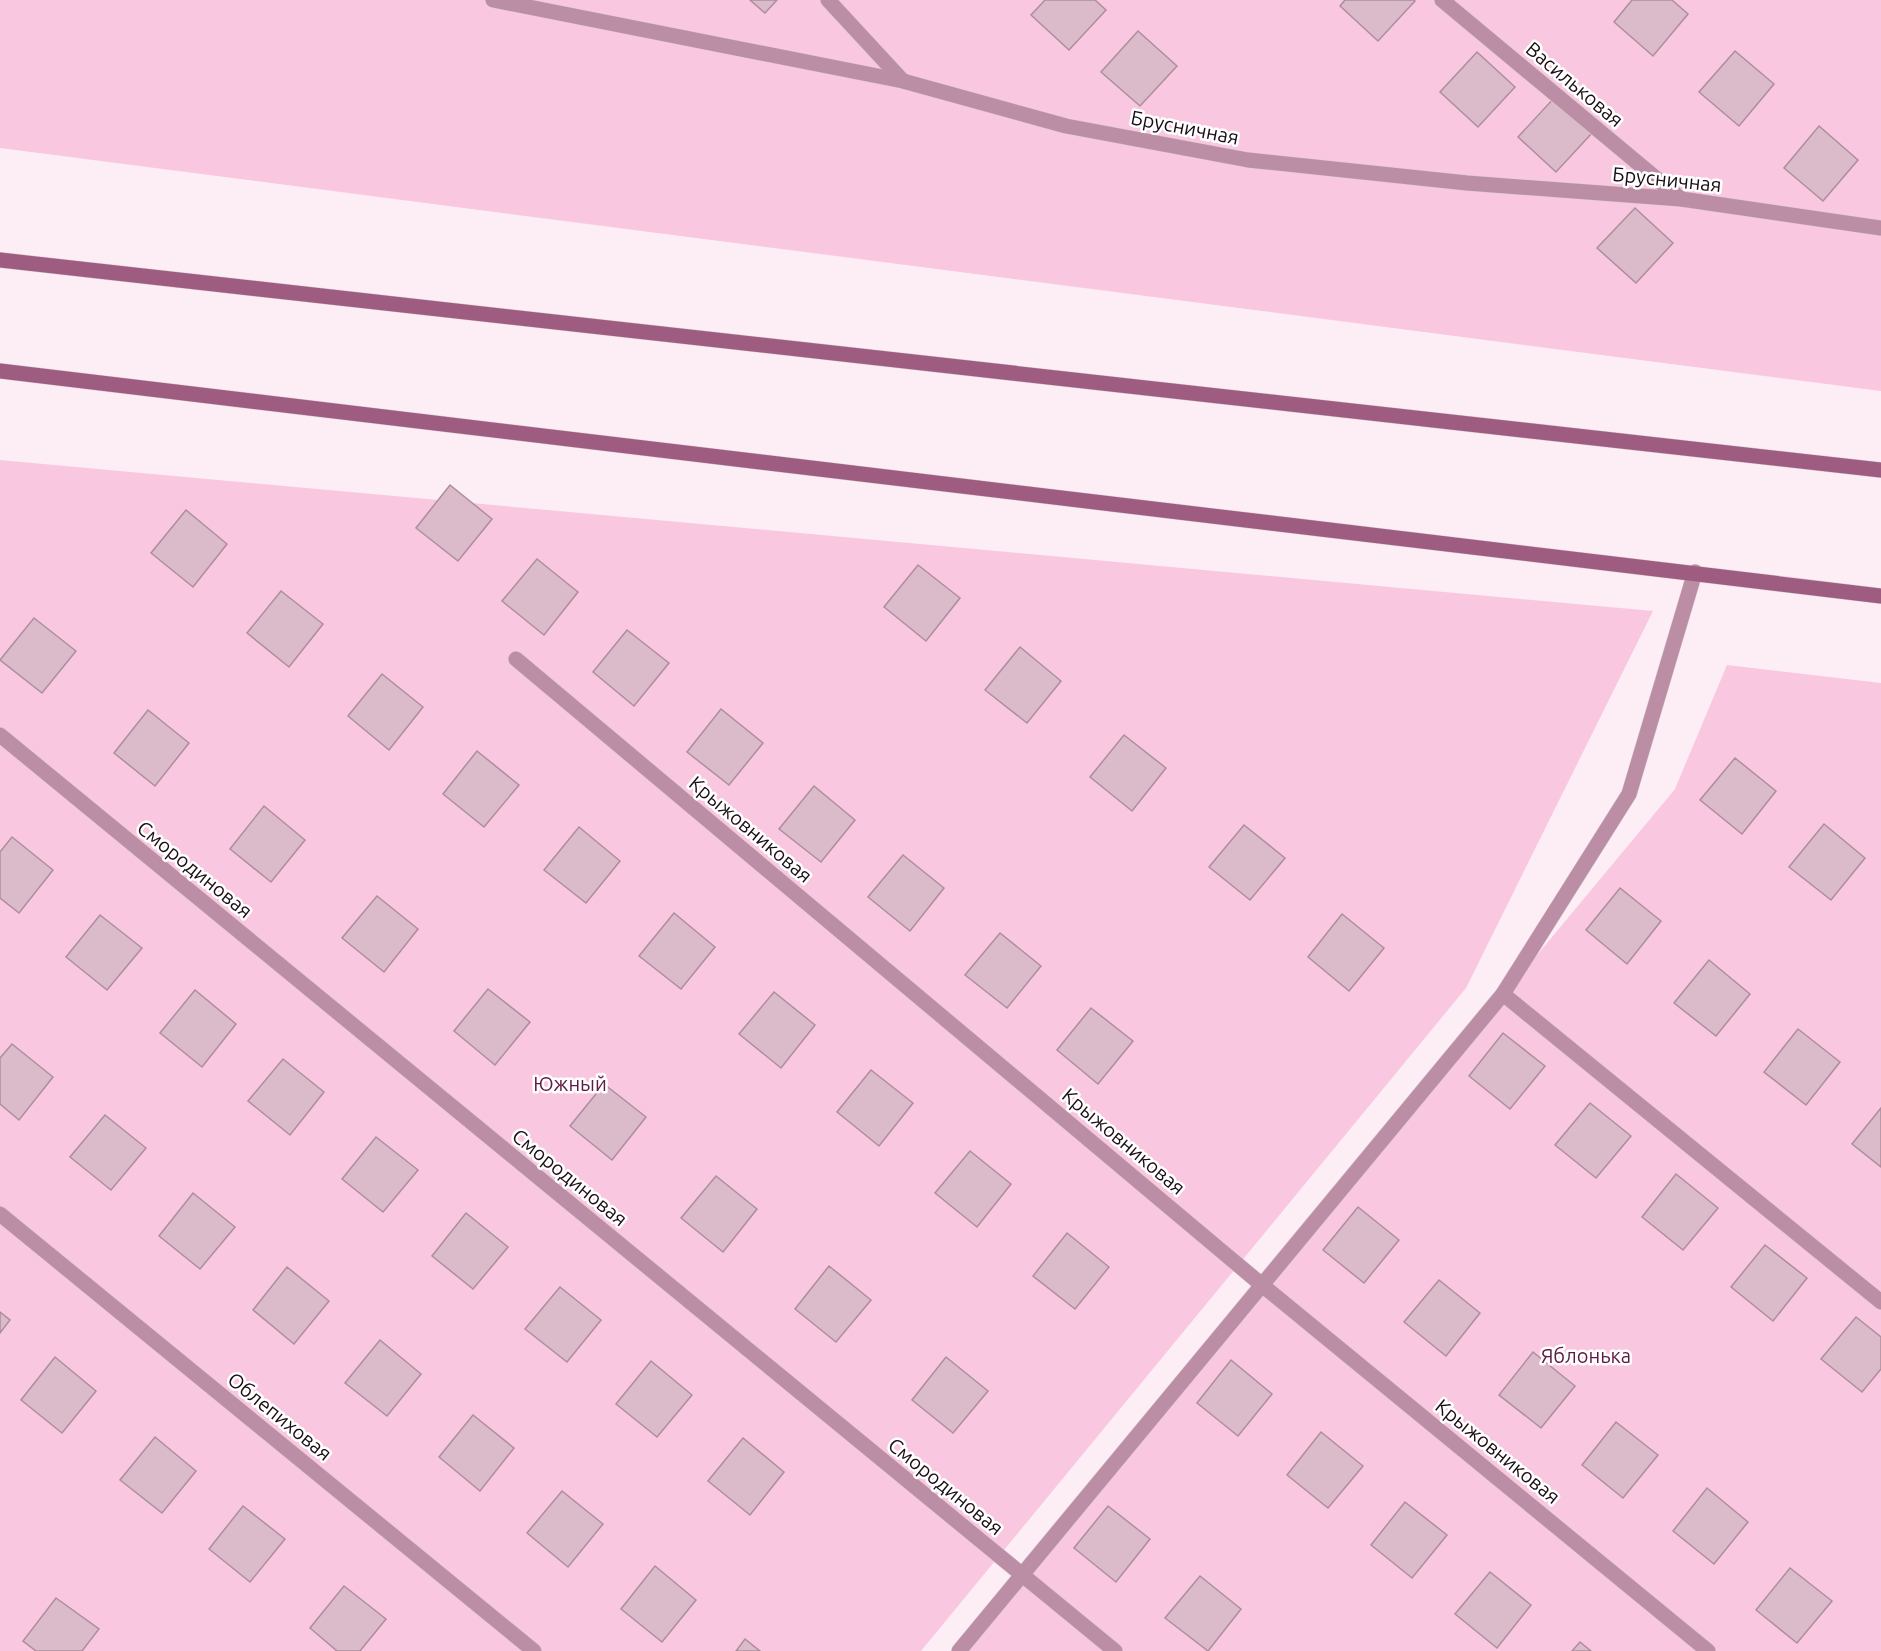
<svg xmlns="http://www.w3.org/2000/svg" width="1881" height="1651" font-family="Ubuntu,sans-serif">
	<style>
		.green { fill: #fac7e0 }
		.building { fill: #dbbaca; stroke: #ad8e9d; stroke-width: 1.5 }
		.lines { fill: none; stroke-linecap: round; stroke-linejoin: round }
		.street-casing { stroke: #d8cad0; stroke-width: 16 }
		.secondary-casing { stroke: #d8cad0; stroke-width: 16 }
		.street { stroke: #bc8ea5; stroke-width: 15 }
		.secondary { stroke: #9e5c80; stroke-width: 15 }
		.labels { text-anchor: middle; dominant-baseline: central; stroke-width: 5; stroke-linejoin: round; paint-order: stroke }
		.street-label { font-size: 20px; fill: #190e14; stroke: #fff }
		.park-label { font-size: 20px; fill: #5f1944; stroke: #fff }
	</style>
	<rect width="100%" height="100%" fill="#fceef4"/>
	<!-- green -->
	<g class="green">
		<path d="M0,0H1881V391L0,148Z"/>
		<path d="M0,460L1653,611L1466,988L921,1651H0Z"/>
		<path d="M1727,665L1881,683V1651H959L1675,789Z"/>
	</g>
	<!-- building -->
	<g class="building">
		<path d="M750,0H777L765,13Z"/>
		<path d="M1045,0H1095L1106,10L1069,50L1031,15Z"/>
		<path d="M1345,0H1414L1415,1L1378,41L1340,6Z"/>
		<path d="M1632,0H1672L1688,14L1653,56L1614,22Z"/>
		<path d="M1138,31L1177,66L1140,106L1101,72Z"/>
		<path d="M1735,51L1774,84L1739,126L1699,92Z"/>
		<path d="M1477,52L1515,87L1478,127L1440,92Z"/>
		<path d="M1555,97L1593,132L1556,172L1518,137Z"/>
		<path d="M1819,126L1858,160L1823,201L1784,168Z"/>
		<path d="M1635,208L1673,243L1636,283L1597,248Z"/>
		<path d="M450,485L492,519L458,561L416,528Z"/>
		<path d="M186,510L227,544L193,587L151,553Z"/>
		<path d="M537,559L578,592L544,635L502,601Z"/>
		<path d="M918,565L960,598L926,641L884,607Z"/>
		<path d="M281,591L323,624L289,667L247,633Z"/>
		<path d="M34,618L76,651L42,693L0,660Z"/>
		<path d="M627,630L669,663L634,706L593,672Z"/>
		<path d="M1020,647L1061,681L1027,723L985,690Z"/>
		<path d="M382,674L423,707L389,750L348,716Z"/>
		<path d="M721,709L763,743L729,785L687,752Z"/>
		<path d="M148,710L189,743L155,786L114,753Z"/>
		<path d="M1124,735L1166,768L1132,811L1090,777Z"/>
		<path d="M477,751L519,785L484,827L443,794Z"/>
		<path d="M1735,758L1776,791L1742,834L1700,800Z"/>
		<path d="M814,786L855,820L821,862L779,829Z"/>
		<path d="M264,806L305,840L271,882L230,849Z"/>
		<path d="M1824,824L1865,858L1831,900L1789,867Z"/>
		<path d="M1244,825L1285,858L1250,900L1209,867Z"/>
		<path d="M579,827L620,861L586,903L544,870Z"/>
		<path d="M12,837L53,870L19,913L0,898V852Z"/>
		<path d="M903,855L944,888L910,931L868,897Z"/>
		<path d="M1620,888L1661,921L1627,964L1586,930Z"/>
		<path d="M377,896L418,929L384,972L342,938Z"/>
		<path d="M674,913L715,947L681,989L639,956Z"/>
		<path d="M1342,914L1384,948L1349,991L1308,957Z"/>
		<path d="M100,915L142,948L107,990L66,957Z"/>
		<path d="M1000,933L1041,966L1007,1008L965,975Z"/>
		<path d="M1709,960L1750,994L1716,1036L1674,1003Z"/>
		<path d="M488,989L530,1022L495,1065L454,1031Z"/>
		<path d="M195,990L236,1024L202,1067L160,1033Z"/>
		<path d="M774,992L815,1025L781,1068L739,1034Z"/>
		<path d="M1091,1008L1133,1041L1098,1084L1057,1050Z"/>
		<path d="M1798,1029L1840,1062L1806,1105L1764,1072Z"/>
		<path d="M1503,1033L1545,1066L1510,1109L1469,1076Z"/>
		<path d="M12,1044L53,1077L19,1120L0,1104V1058Z"/>
		<path d="M283,1059L324,1092L290,1135L248,1101Z"/>
		<path d="M871,1070L913,1103L879,1146L837,1112Z"/>
		<path d="M604,1084L646,1117L612,1160L570,1126Z"/>
		<path d="M1590,1103L1631,1136L1596,1178L1555,1145Z"/>
		<path d="M1881,1108V1167L1852,1144Z"/>
		<path d="M105,1115L146,1148L111,1190L70,1157Z"/>
		<path d="M376,1137L418,1170L383,1212L342,1179Z"/>
		<path d="M970,1151L1011,1184L977,1227L935,1193Z"/>
		<path d="M1676,1174L1718,1208L1683,1250L1642,1217Z"/>
		<path d="M716,1176L757,1209L723,1252L681,1218Z"/>
		<path d="M193,1193L235,1227L200,1269L159,1236Z"/>
		<path d="M1358,1207L1399,1240L1364,1283L1323,1250Z"/>
		<path d="M466,1213L508,1247L473,1289L432,1256Z"/>
		<path d="M1067,1233L1109,1267L1075,1309L1033,1276Z"/>
		<path d="M1765,1245L1807,1278L1773,1321L1731,1287Z"/>
		<path d="M829,1266L871,1300L836,1342L795,1309Z"/>
		<path d="M287,1267L329,1301L294,1344L253,1310Z"/>
		<path d="M1439,1280L1480,1313L1446,1356L1404,1322Z"/>
		<path d="M560,1287L601,1320L567,1362L525,1329Z"/>
		<path d="M0,1312L10,1320L0,1333Z"/>
		<path d="M1856,1317L1881,1337V1369L1862,1392L1821,1359Z"/>
		<path d="M380,1340L421,1374L387,1416L345,1383Z"/>
		<path d="M1533,1352L1575,1386L1541,1428L1499,1395Z"/>
		<path d="M55,1357L96,1391L62,1433L21,1400Z"/>
		<path d="M946,1357L988,1391L953,1433L912,1400Z"/>
		<path d="M1231,1360L1272,1394L1238,1436L1197,1403Z"/>
		<path d="M651,1361L692,1395L657,1437L616,1404Z"/>
		<path d="M473,1415L514,1448L480,1491L439,1457Z"/>
		<path d="M1616,1422L1658,1455L1623,1498L1582,1465Z"/>
		<path d="M1321,1432L1363,1466L1328,1508L1287,1475Z"/>
		<path d="M155,1437L196,1471L162,1513L120,1480Z"/>
		<path d="M743,1438L784,1472L750,1515L708,1481Z"/>
		<path d="M1707,1488L1748,1522L1714,1564L1673,1531Z"/>
		<path d="M562,1491L603,1524L568,1567L527,1533Z"/>
		<path d="M1405,1502L1447,1535L1412,1578L1371,1545Z"/>
		<path d="M243,1506L285,1539L250,1582L209,1549Z"/>
		<path d="M1108,1506L1150,1539L1116,1582L1074,1548Z"/>
		<path d="M655,1566L696,1600L662,1642L621,1609Z"/>
		<path d="M1790,1568L1832,1601L1797,1643L1756,1610Z"/>
		<path d="M1490,1572L1531,1605L1497,1648L1455,1614Z"/>
		<path d="M1200,1576L1241,1609L1208,1651L1165,1618Z"/>
		<path d="M344,1586L386,1619L360,1651H337L310,1628Z"/>
		<path d="M56,1598L99,1629L82,1651H36L23,1641Z"/>
		<path d="M745,1639L760,1651H736Z"/>
		<path d="M1580,1642L1591,1651H1572Z"/>
	</g>
	<g class="lines">
		<defs>
			<g id="street">
				<path d="M493,0L903,81L1066,126L1248,160L1467,183L1681,199L1881,228"/>
				<path d="M828,0L903,81"/>
				<path d="M1442,0L1681,199"/>
				<path d="M516,659L1262,1285L1708,1651"/>
				<path d="M0,735L1115,1651"/>
				<path d="M1503,994L1881,1302"/>
				<path d="M0,1214L534,1651"/>
				<path d="M959,1651L1503,994L1629,794L1695,572"/>
			</g>
			<g id="secondary">
				<path d="M0,260L1881,470"/>
				<path d="M0,371L1881,596"/>
			</g>
		</defs>
		<!-- street casing -->
		<use href="#street" class="street-casing"/>
		<!-- secondary casing -->
		<use href="#secondary" class="secondary-casing"/>
		<!-- street -->
		<use href="#street" class="street"/>
		<!-- secondary -->
		<use href="#secondary" class="secondary"/>
	</g>
	<g class="labels">
		<!-- street labels -->
		<g class="street-label">
			<text transform="translate(1575 84) rotate(40)">Васильковая</text>
			<text transform="translate(1185 127) rotate(11)">Брусничная</text>
			<text transform="translate(1667 179) rotate(6)">Брусничная</text>
			<text transform="translate(751 829) rotate(40)">Крыжовниковая</text>
			<text transform="translate(195 869) rotate(39)">Смородиновая</text>
			<text transform="translate(1124 1141) rotate(40)">Крыжовниковая</text>
			<text transform="translate(570 1177) rotate(39)">Смородиновая</text>
			<text transform="translate(280 1416) rotate(39)">Облепиховая</text>
			<text transform="translate(1498 1451) rotate(39)">Крыжовниковая</text>
			<text transform="translate(946 1486) rotate(39)">Смородиновая</text>
		</g>
		<!-- park labels -->
		<g class="park-label">
			<text x="570" y="1083">Южный</text>
			<text x="1586" y="1355">Яблонька</text>
		</g>
	</g>
</svg>
